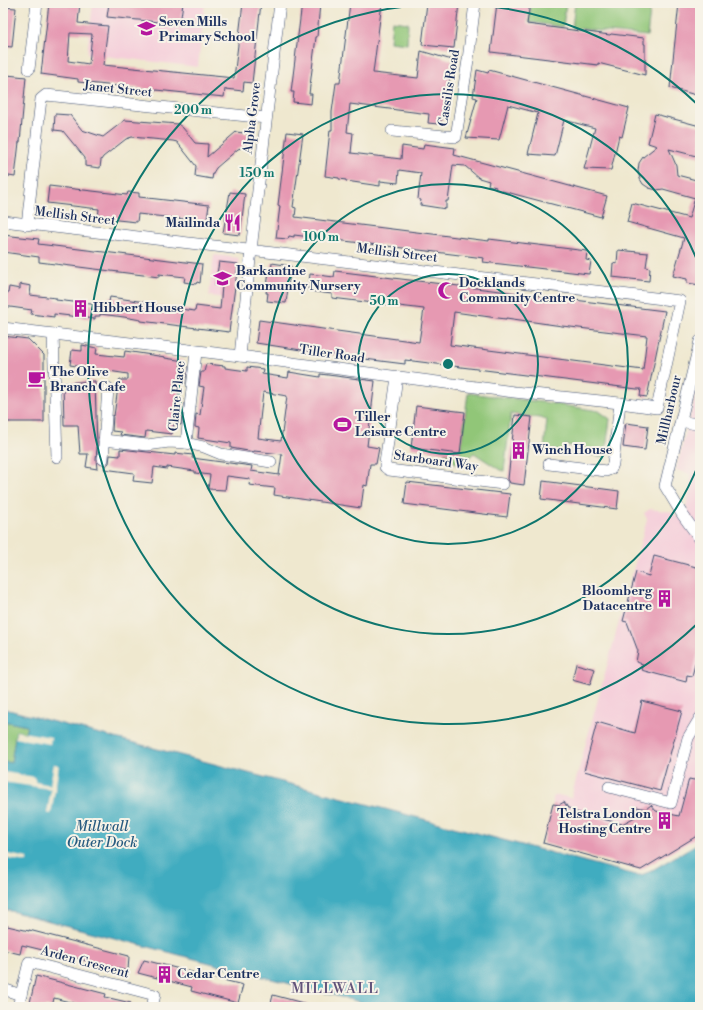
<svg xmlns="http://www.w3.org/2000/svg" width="703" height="1010" font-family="'Libre Bodoni',serif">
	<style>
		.built { fill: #f5cfda }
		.green { fill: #91c678; stroke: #567a6b }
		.water { fill: #41acc0; stroke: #2e6e8f }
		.pier { fill: #efe8cf }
		.building { fill: #e699b2; fill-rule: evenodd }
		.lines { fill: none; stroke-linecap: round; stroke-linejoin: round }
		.street-casing { stroke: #3b4b6f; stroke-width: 12 }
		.street { stroke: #fff; stroke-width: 11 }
		.ring { fill: none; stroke: #0f766e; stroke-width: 2 }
		.labels { text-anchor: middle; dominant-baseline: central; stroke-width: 4; stroke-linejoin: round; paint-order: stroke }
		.poi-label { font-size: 13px; font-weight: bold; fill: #1b2f5e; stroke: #f7f3e8; text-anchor: start }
		.street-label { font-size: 13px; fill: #1b2f5e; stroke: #f7f3e8 }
		.water-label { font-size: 14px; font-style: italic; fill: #285b80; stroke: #f7f3e8 }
		.quarter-label { font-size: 15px; letter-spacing: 1px; fill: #62547b; stroke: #f7f3e8 }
		.centre { fill: #0f766e; stroke: #f7f3e8; stroke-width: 2 }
		.ring-label { font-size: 12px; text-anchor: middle; font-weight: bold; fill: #0f766e; stroke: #f7f3e8; stroke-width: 4; stroke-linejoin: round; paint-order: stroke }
	</style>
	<rect width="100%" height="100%" fill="#f7f3e8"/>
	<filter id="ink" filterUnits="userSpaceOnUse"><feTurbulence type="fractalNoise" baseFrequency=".025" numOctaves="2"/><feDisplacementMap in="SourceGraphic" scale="8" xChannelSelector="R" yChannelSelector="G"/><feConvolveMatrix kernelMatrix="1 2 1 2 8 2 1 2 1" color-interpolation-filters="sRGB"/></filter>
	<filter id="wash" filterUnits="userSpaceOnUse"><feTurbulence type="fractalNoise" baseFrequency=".012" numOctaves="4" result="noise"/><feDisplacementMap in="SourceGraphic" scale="16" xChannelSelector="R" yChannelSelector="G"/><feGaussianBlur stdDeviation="0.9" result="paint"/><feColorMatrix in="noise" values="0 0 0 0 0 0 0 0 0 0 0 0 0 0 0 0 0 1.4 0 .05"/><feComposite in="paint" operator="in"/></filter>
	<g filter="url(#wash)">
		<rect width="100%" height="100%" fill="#efe8cf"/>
		<!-- built -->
		<g class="built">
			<path d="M93,3H205L198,67L87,54Z"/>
			<path d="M214,255L239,258L233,299L209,296Z"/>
			<path d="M700,377V836L641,870L543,843L553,804V797L558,795L571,798L647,519L644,513L650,509L673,512L678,518L687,510L686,506L691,487L690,474L676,470Z"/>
		</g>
		<!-- green -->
		<g class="green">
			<path d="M531,3H566L563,27L529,22Z"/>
			<path d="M575,3H651L647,36L572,28Z"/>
			<path d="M392,21L408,23L407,44L390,42Z"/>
			<path d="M468,393L549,403L599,411L610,419L605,457L577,453L578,447L565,445L564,451L544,449L547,419L511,414L504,471L500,470L474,453L459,466L444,453H460Z"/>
			<path d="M3,721L27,726L25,733L16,732L11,763L3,761Z"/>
		</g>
		<!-- water -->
		<path class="water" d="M5,709L636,875H641L649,872L700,842V1007H379L3,909V761L11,763L16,731L25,733L27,726L3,721Z"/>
		<!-- pier -->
		<g class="pier">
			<path d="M16,731L51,737L50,744L15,738Z"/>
			<path d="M54,764L59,765L51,814L47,813L51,789L3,782V772L35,777V782L50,785Z"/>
			<path d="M3,853L27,858V862L3,858Z"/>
		</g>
		<g id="blocks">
			<!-- building -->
			<g class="building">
				<path d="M49,3H80L78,23L108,26L103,65L234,78L243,3H261L252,83L244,82L243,91L225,89L224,97L78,82V79L41,74ZM70,33L92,34L89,64L68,61Z"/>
				<path d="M109,3H183L180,24L107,17Z"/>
				<path d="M302,3H320L317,37H316L309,94H312L311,104L293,102L294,92H291Z"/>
				<path d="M350,3H382L373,73L418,78L421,51L452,60L445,116L438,124L428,123L429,114L350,104L347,132L353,133L351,153L401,159L402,146L423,149L424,144L455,148L454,155L607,196L601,217L495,189L496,187L488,185L489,181L479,178L465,166L453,165L448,201H446V209L420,205L421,200L418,199L421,173L399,170L398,183L380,181V186L346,181V180L339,179V178L325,176L330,130H332V112L336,83H340Z"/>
				<path d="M427,3H459L454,48L422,45Z"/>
				<path d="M497,3H530L527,24L610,35L611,34L644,38V44H645V75L598,63V65L491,52Z"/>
				<path d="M679,3H700V96L670,88Z"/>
				<path d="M3,7L16,8L12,47L3,46Z"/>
				<path d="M477,70L488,73L489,70L629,108L622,137L619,136L611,170L584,169L595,128L564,120L555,156L528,154L538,113L508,105L499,140L466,138L477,98L473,97Z"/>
				<path d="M7,75L26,77L20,142H19L15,177L3,175V110L4,111Z"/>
				<path d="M55,114L70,115L82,130L103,137L125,120L178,124L183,128L195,143L208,144L207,157L236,132L252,134L250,148L244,147L238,149L216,168L213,173L212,179L195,176L196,166L177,142L173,141L132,137L126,139L103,157L101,160L100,168L85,166V158L63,131L54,130Z"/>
				<path d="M655,114L700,126V157L669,149L676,165L677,175L700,181V285L687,283V279L673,276L684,238L627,222L632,203L689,218L695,198L663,189L657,190L649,188L643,184L640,179L638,171L639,163L643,157L657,146L648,143Z"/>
				<path d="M287,132L303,134L293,207L296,208L295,217L489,241V239L587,251L586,260L591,261L589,274L483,262L484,258L403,248L294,235V237L289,236L288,239L276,238L280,206L278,205Z"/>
				<path d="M49,186L127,195L128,192L139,193V197L209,205L206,226L192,224L193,220L138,214L137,222L98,218L99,209L47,203Z"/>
				<path d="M230,192L245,194L240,235L223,233Z"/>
				<path d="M3,235L39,239L38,244L202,264L200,283L197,282L196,284L184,282L185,277L159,274V277L39,262V257L3,252Z"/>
				<path d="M618,250L648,253L646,267L650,268L649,281L612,277L613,263L617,264Z"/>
				<path d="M219,262L238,264L229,332L141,321V320L124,317L100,314V316H95V319L54,314V317L31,314L32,310L3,306V293H8L9,287L20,289V284L31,286L30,295L56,298V300L108,306L110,297L152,303L151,305L195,311L196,306L220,309L222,286L215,285Z"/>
				<path d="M272,263L291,266L286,303L267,301L268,293H266L269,272H271Z"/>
				<path d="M335,271L665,311L647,397L640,396L641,389H637L405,360V364L340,356L256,343L259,320L337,331L419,342L424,309L332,298V294L308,291L310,274L334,277ZM454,312L490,317L506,319V318L562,326L647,336L643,370L450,345Z"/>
				<path d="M3,336L28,339L44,355V422H3Z"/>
				<path d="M82,345L97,348L96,354L124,357L125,351L165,357V358L184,361L183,369L187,370L185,384H180L176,411L182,412L181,425L174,424L172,434L146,431L145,438L120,435L121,432L112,431L113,415L114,416L119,380H128V374L70,365L72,350L82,351Z"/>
				<path d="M206,364L225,366V368L247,371V367L263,369L262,374L288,378L289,372L320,377V374L375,381L367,446L379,448L376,464H370L367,486L364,485L361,508L274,495L275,488L249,485L250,479L227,476L225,490L208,489L210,475L195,473V471L167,467V469L154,467L152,483L133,481L134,473L104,469L105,466L109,463L110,455L120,456V449L175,455V453L193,455L192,458L252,466L251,471L279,475L282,454L254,451V452L231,448V443L198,438L199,428L195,427L196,414L200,415L204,387L199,386L201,372H204ZM263,392L287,396L281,441L258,438Z"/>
				<path d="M95,381L97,448L96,459L97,469L86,467L88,454H80L78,425H64L63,383Z"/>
				<path d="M416,406L465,412L460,454L411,448Z"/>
				<path d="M515,415L532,417L524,485L510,483L508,479Z"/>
				<path d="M626,423L648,426L645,450L623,447Z"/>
				<path d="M543,481L619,491L617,509L541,499Z"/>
				<path d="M407,482L510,494L507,517L404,504Z"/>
				<path d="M654,556L700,568V645L692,676L687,675L686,682L641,670L643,664L636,662L638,651L627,622L623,621L636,572L649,576Z"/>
				<path d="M576,664L595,669L590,685L572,680Z"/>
				<path d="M642,701L682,711L660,791L584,771L597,722L635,733Z"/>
				<path d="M700,777V834L641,870L543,843L553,804L559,805L564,802L568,808L572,809V811L622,824L635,817L637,807L646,809L651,805L656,811L679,816L689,779L694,780Z"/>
				<path d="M3,925L29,931V930L129,956L128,971L22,945L20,954L3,950Z"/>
				<path d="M144,960L243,985L238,1003L191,991L192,987L138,973Z"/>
				<path d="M36,976L106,994L105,997L131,1003L130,1007H89L54,998L52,1007H29Z"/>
				<path d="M273,995L307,1004V1007H270Z"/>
			</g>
		</g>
	</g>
	<g filter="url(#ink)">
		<use href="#blocks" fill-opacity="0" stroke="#3b4b6f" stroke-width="1"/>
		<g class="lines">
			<defs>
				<g id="street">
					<path d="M29,69L37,3"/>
					<path d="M392,131L456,137L468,60L475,3"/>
					<path d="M3,221L680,301L657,408L620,403L514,392L240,356L3,328"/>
					<path d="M27,225L41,99L46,95L266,118"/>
					<path d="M53,334L57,457"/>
					<path d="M700,341L665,486L682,514L700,539"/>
					<path d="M240,356L251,250L280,3"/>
					<path d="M397,377L385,463V467L389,470L503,484"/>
					<path d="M681,421L700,425"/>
					<path d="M104,440L147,445L169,442L186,443L204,447L221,454L271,462"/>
					<path d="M186,443L196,352"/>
					<path d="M103,459L108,388"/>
					<path d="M549,464L606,471L611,469L613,464L620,403"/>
					<path d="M609,787L671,803L688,738L700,718"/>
					<path d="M3,989L21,995"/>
					<path d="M18,1007L29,962L155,995L152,1007"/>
				</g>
			</defs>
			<!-- street casing -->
			<use href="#street" class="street-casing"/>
			<!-- street -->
			<use href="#street" class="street"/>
		</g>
	</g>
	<!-- distance rings -->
	<g class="ring">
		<circle cx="448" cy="364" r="90"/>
		<circle cx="448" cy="364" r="180"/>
		<path d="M699 463A270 270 0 1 1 699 265"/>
		<path d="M698 623A360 360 0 1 1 698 105"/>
	</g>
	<!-- icons -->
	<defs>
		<symbol id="school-bare" viewBox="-9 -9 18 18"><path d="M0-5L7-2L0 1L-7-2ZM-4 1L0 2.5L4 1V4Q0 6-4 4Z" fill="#b5179e" stroke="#f7f3e8" stroke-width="2.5" paint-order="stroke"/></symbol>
		<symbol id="restaurant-bare" viewBox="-9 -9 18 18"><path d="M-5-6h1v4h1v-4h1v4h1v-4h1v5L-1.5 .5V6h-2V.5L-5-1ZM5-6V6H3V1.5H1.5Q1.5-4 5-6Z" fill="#b5179e" stroke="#f7f3e8" stroke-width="2.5" paint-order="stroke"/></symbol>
		<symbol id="mosque-bare" viewBox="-9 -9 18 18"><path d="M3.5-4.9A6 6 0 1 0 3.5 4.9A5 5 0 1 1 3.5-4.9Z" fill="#b5179e" stroke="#f7f3e8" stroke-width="2.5" paint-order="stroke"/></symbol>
		<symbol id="building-bare" viewBox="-9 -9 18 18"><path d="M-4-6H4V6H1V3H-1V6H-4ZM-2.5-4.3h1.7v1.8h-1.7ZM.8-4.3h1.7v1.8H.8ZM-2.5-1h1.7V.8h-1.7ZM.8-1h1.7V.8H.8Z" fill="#b5179e" stroke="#f7f3e8" stroke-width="2.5" paint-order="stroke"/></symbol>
		<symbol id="cafe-bare" viewBox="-9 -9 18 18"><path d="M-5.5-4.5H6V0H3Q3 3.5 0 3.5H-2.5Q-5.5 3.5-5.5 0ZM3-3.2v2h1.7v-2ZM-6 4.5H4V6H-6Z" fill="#b5179e" stroke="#f7f3e8" stroke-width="2.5" paint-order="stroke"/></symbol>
		<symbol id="stadium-bare" viewBox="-9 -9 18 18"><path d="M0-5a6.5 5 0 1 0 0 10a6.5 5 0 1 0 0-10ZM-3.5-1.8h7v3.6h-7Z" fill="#b5179e" stroke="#f7f3e8" stroke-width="2.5" paint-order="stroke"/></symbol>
	</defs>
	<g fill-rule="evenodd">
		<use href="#school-bare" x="134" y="16" width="25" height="25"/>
		<use href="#restaurant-bare" x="220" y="210" width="25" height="25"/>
		<use href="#school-bare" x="210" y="266" width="25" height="25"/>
		<use href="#mosque-bare" x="434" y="278" width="25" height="25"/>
		<use href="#building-bare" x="68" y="296" width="25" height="25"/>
		<use href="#cafe-bare" x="24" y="366" width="25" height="25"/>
		<use href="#stadium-bare" x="330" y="412" width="25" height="25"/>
		<use href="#building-bare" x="506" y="438" width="25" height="25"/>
		<use href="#building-bare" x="652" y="586" width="25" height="25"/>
		<use href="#building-bare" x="652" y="808" width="25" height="25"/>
		<use href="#building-bare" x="152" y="962" width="25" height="25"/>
	</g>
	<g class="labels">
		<!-- poi labels -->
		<g class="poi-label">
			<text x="159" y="22">Seven Mills<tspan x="159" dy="15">Primary School</tspan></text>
			<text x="220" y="223" text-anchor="end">Mailinda</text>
			<text x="236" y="271">Barkantine<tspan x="236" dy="15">Community Nursery</tspan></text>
			<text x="459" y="283">Docklands<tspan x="459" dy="15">Community Centre</tspan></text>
			<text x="93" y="308">Hibbert House</text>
			<text x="50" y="372">The Olive<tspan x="50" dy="15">Branch Cafe</tspan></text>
			<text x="355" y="417">Tiller<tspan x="355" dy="15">Leisure Centre</tspan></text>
			<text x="532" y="450">Winch House</text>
			<text x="652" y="591" text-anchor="end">Bloomberg<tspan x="652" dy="15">Datacentre</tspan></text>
			<text x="651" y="814" text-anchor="end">Telstra London<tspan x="651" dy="15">Hosting Centre</tspan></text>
			<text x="177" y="974">Cedar Centre</text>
		</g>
		<!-- street labels -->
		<g class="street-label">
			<text transform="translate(449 88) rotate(-81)">Cassilis Road</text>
			<text transform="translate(118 89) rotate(6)">Janet Street</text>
			<text transform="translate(252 118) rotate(-83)">Alpha Grove</text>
			<text transform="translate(75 216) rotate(7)">Mellish Street</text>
			<text transform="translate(397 253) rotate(7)">Mellish Street</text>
			<text transform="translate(332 354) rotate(8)">Tiller Road</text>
			<text transform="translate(177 396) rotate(-84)">Claire Place</text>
			<text transform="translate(669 410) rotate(-77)">Millharbour</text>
			<text transform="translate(436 461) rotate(8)">Starboard Way</text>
			<text transform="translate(85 962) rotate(15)">Arden Crescent</text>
		</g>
		<!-- water labels -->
		<g class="water-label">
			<text x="102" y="827">Millwall<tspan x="102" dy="16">Outer Dock</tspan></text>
		</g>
		<!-- quarter labels -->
		<g class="quarter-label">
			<text x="335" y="988">MILLWALL</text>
		</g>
	</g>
	<circle cx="448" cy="364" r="6" class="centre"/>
	<g class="ring-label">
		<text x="193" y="114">200 m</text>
		<text x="257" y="177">150 m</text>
		<text x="321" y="241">100 m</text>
		<text x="384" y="305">50 m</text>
	</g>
	<!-- margin -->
	<rect width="703" height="1010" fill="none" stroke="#f7f3e8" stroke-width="16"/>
</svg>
